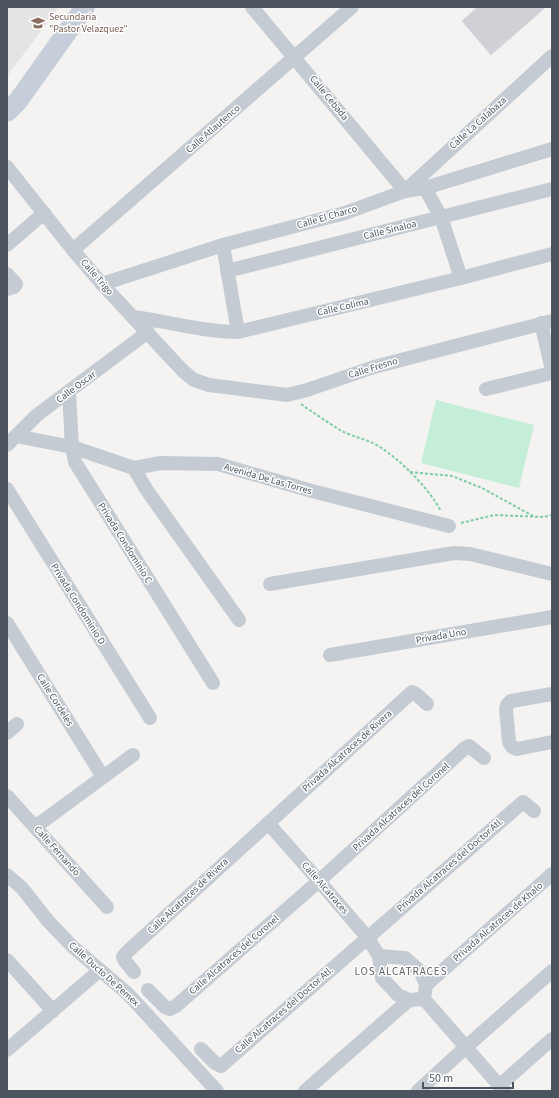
<svg xmlns="http://www.w3.org/2000/svg" width="559" height="1098" font-family="'Source Sans 3',sans-serif">
	<style>
		.education { fill: #e5e4e4 }
		.green { fill: #c4eed8 }
		.building { fill: #d0d1d6; stroke: #d7d8dd }
		.lines { fill: none; stroke-linecap: round; stroke-linejoin: round }
		.path { stroke: #7dcbab; stroke-width: 2; stroke-dasharray: 3 2; stroke-linecap: butt }
		.minor { stroke: #c4cbd3; stroke-width: 14 }
		.secondary { stroke: #c6ced9; stroke-width: 20 }
		.labels { text-anchor: middle; dominant-baseline: central; stroke-width: 3; stroke-linejoin: round; paint-order: stroke }
		.education-label { font-size: 10px; fill: #785e54; stroke: #fff; text-anchor: start }
		.street-label { font-size: 10px; fill: #4b545f; stroke: #fff }
		.neighbourhood-label { font-size: 11px; letter-spacing: 1px; fill: #5f6267; stroke: #fff }
	</style>
	<rect width="100%" height="100%" fill="#f4f3f2"/>
	<!-- education -->
	<path class="education" d="M7,7H59L7,76Z"/>
	<!-- green -->
	<path class="green" d="M436,400L534,425L519,488L421,463Z"/>
	<!-- building -->
	<path class="building" d="M478,7H546L491,55L462,21Z"/>
	<g class="lines">
		<!-- path -->
		<g class="path">
			<path d="M301,404C314,413 327,422 340,430C352,437 368,439 380,447C402,461 429,489 441,511"/>
			<path d="M410,472L452,476L482,488L533,516"/>
			<path d="M461,523L494,515L544,517L552,515"/>
		</g>
		<!-- minor -->
		<g class="minor">
			<path d="M252,7L405,191L552,56"/>
			<path d="M7,167L73,250L102,284L183,371L194,380L209,385L287,395L307,390L374,367L552,321"/>
			<path d="M425,188L441,217L461,278"/>
			<path d="M7,245L44,213"/>
			<path d="M223,245L238,332"/>
			<path d="M73,250L352,7"/>
			<path d="M227,271L552,189"/>
			<path d="M7,274L16,284L14,287L7,289"/>
			<path d="M102,284L223,245L345,213L405,191L425,188L552,149"/>
			<path d="M133,317C168,321 202,332 238,332L461,278L552,254"/>
			<path d="M541,323L552,370"/>
			<path d="M486,389L552,373"/>
			<path d="M69,392L72,447L75,462L213,683"/>
			<path d="M16,436L72,447L134,468L161,463L218,464L312,491L449,526"/>
			<path d="M7,445L37,415L148,332"/>
			<path d="M134,468L146,489L239,620"/>
			<path d="M7,489L150,718"/>
			<path d="M270,584L454,553L470,554L552,574"/>
			<path d="M7,623L103,777"/>
			<path d="M330,655L552,617"/>
			<path d="M552,694L511,701L507,705L506,709L509,742L512,747L517,749L552,742"/>
			<path d="M7,733L17,724"/>
			<path d="M7,796L107,907"/>
			<path d="M268,823L319,881L367,937L379,956L382,978L398,995L409,1000L424,999"/>
			<path d="M35,827L133,755"/>
			<path d="M7,875L22,888L48,921L73,947L128,994L217,1091"/>
			<path d="M379,956L405,958L421,972L426,985L424,999L504,1091"/>
			<path d="M7,960L53,1011"/>
			<path d="M134,972L125,961L123,957L126,953L412,692L416,694L427,704"/>
			<path d="M426,985L552,874"/>
			<path d="M148,990L165,1007L170,1009L176,1006L319,881L465,748L469,746L484,758"/>
			<path d="M201,1049L215,1063L221,1066L523,802L534,811"/>
			<path d="M7,1050L100,970"/>
			<path d="M499,1086L552,1039"/>
			<path d="M305,1091L409,1000"/>
			<path d="M418,1091L466,1047L552,971"/>
		</g>
		<!-- secondary -->
		<path class="secondary" d="M7,112L18,101L85,7"/>
	</g>
	<!-- icons -->
	<defs>
		<symbol id="school-bare" viewBox="-9 -9 18 18"><path d="M0-5L7-2L0 1L-7-2ZM-4 1L0 2.5L4 1V4Q0 6-4 4Z" fill="#8d6e63" stroke="#fff" stroke-width="2.5" paint-order="stroke"/></symbol>
	</defs>
	<g fill-rule="evenodd">
		<use href="#school-bare" x="28" y="13" width="20" height="20"/>
	</g>
	<g class="labels">
		<!-- education labels -->
		<g class="education-label">
			<text x="49" y="17">Secundaria<tspan x="49" dy="12">"Pastor Velazquez"</tspan></text>
		</g>
		<!-- street labels -->
		<g class="street-label">
			<text transform="translate(329 98) rotate(51)">Calle Cebada</text>
			<text transform="translate(478 123) rotate(-42)">Calle La Calabaza</text>
			<text transform="translate(213 129) rotate(-41)">Calle Atlautenco</text>
			<text transform="translate(327 217) rotate(-16)">Calle El Charco</text>
			<text transform="translate(390 230) rotate(-14)">Calle Sinaloa</text>
			<text transform="translate(97 277) rotate(49)">Calle Trigo</text>
			<text transform="translate(343 307) rotate(-13)">Calle Colima</text>
			<text transform="translate(373 368) rotate(-17)">Calle Fresno</text>
			<text transform="translate(76 387) rotate(-37)">Calle Oscar</text>
			<text transform="translate(268 479) rotate(16)">Avenida De Las Torres</text>
			<text transform="translate(125 543) rotate(58)">Privada Condominio C</text>
			<text transform="translate(78 604) rotate(58)">Privada Condominio D</text>
			<text transform="translate(441 636) rotate(-10)">Privada Uno</text>
			<text transform="translate(55 700) rotate(58)">Calle Cordeles</text>
			<text transform="translate(347 751) rotate(-42)">Privada Alcatraces de Rivera</text>
			<text transform="translate(401 807) rotate(-42)">Privada Alcatraces del Coronel</text>
			<text transform="translate(57 851) rotate(48)">Calle Fernando</text>
			<text transform="translate(450 865) rotate(-41)">Privada Alcatraces del Doctor Atl.</text>
			<text transform="translate(325 888) rotate(49)">Calle Alcatraces</text>
			<text transform="translate(188 896) rotate(-43)">Calle Alcatraces de Rivera</text>
			<text transform="translate(498 922) rotate(-41)">Privada Alcatraces de Khalo</text>
			<text transform="translate(234 955) rotate(-41)">Calle Alcatraces del Coronel</text>
			<text transform="translate(104 974) rotate(42)">Calle Ducto De Pemex</text>
			<text transform="translate(284 1010) rotate(-41)">Calle Alcatraces del Doctor Atl.</text>
		</g>
		<!-- neighbourhood labels -->
		<g class="neighbourhood-label">
			<text x="401" y="971">LOS ALCATRACES</text>
		</g>
	</g>
	<!-- border -->
	<rect width="559" height="1098" fill="none" stroke="#4b545f" stroke-width="16"/>
	<!-- scale -->
	<path d="M423 1082v6h90v-6" fill="none" stroke="#4b545f" stroke-width="2"/>
	<text x="429" y="1082" font-size="12" fill="#4b545f" stroke="#ffffff" stroke-width="3" paint-order="stroke">50 m</text>
</svg>
